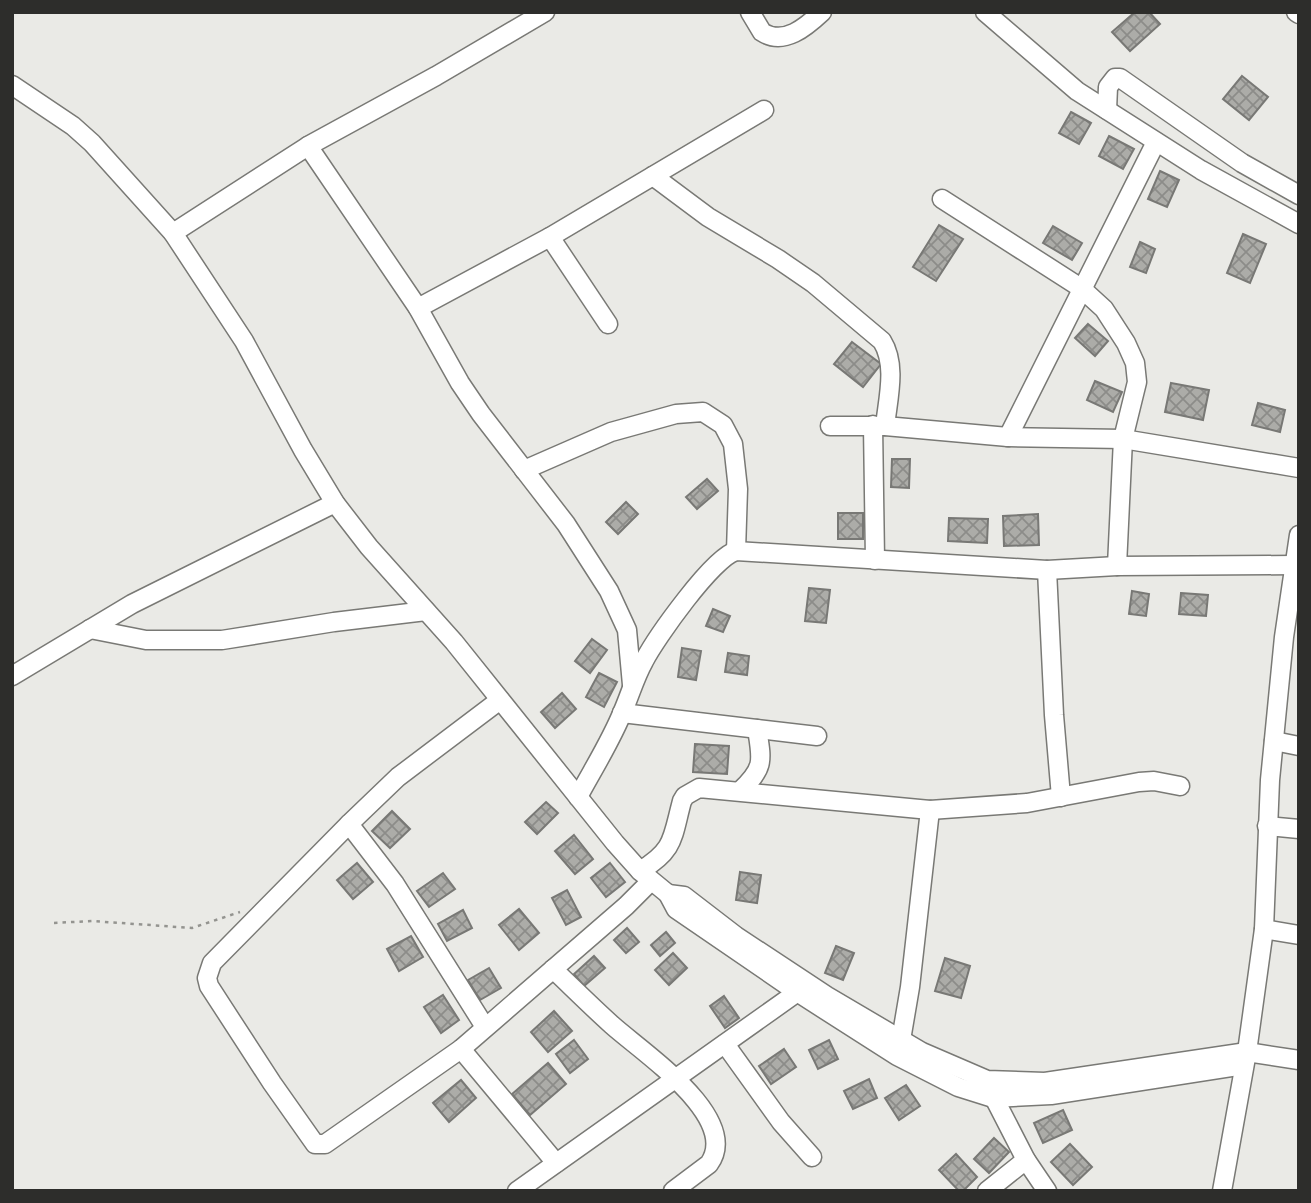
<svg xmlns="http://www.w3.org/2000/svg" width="1311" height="1203" font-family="'Fira Sans Condensed',sans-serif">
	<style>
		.building { fill: url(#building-cross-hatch); stroke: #787875; stroke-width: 2 }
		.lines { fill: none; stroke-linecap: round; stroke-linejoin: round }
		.minor-casing { stroke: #797975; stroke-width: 21 }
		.path { stroke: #949490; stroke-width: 2.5; stroke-dasharray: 3.5 5; stroke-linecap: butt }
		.minor { stroke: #fff; stroke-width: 18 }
	</style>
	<defs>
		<pattern id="building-cross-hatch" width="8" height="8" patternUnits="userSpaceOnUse" patternTransform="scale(1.75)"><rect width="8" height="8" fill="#acaca8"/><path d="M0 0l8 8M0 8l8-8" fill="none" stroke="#8c8c89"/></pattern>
	</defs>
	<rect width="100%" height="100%" fill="#eaeae6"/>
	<!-- building -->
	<g class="building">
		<path d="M1135,12H1149L1160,24L1130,51L1112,32Z"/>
		<path d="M1242,76L1268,97L1249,120L1223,99Z"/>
		<path d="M1071,112L1091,123L1079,144L1059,133Z"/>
		<path d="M1109,136L1134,149L1123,169L1099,156Z"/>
		<path d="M1160,171L1179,180L1167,207L1148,199Z"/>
		<path d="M939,225L963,239L936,281L913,267Z"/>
		<path d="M1053,226L1082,243L1072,260L1043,243Z"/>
		<path d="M1243,234L1266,244L1250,283L1227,273Z"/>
		<path d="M1140,242L1155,249L1146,273L1130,267Z"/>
		<path d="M1088,324L1108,341L1095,356L1075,338Z"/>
		<path d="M852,342L881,364L863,387L834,364Z"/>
		<path d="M1095,381L1122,392L1113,412L1087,400Z"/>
		<path d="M1171,383L1209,390L1203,420L1165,412Z"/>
		<path d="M1258,403L1285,410L1280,432L1252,425Z"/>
		<path d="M892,459H910L909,488L891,487Z"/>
		<path d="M707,479L718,491L697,509L686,497Z"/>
		<path d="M626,502L638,514L618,534L606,522Z"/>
		<rect x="838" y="513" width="25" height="26"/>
		<path d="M1038,514L1039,545L1004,546L1003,516Z"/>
		<path d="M949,518L988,519L987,543L948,541Z"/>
		<path d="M809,588L830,590L826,623L805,621Z"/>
		<path d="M1132,591L1149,594L1146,616L1129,614Z"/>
		<path d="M1181,593L1208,595L1206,616L1179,614Z"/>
		<path d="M713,609L730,616L723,632L706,626Z"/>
		<path d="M592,639L607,650L590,673L575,661Z"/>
		<path d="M682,648L701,651L696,680L678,677Z"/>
		<path d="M728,653L749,656L747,675L725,672Z"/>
		<path d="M599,673L617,682L604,707L586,697Z"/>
		<path d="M562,693L576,709L555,728L541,712Z"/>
		<path d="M695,744L729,746L727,774L693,772Z"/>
		<path d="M546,802L558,813L537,834L525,822Z"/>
		<path d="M392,811L410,829L390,848L372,831Z"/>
		<path d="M574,835L593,859L575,874L555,851Z"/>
		<path d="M357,863L373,882L353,899L337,880Z"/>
		<path d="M610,863L625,882L606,897L591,878Z"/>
		<path d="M740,872L761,875L757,903L736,900Z"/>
		<path d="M443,873L455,889L429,907L417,891Z"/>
		<path d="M567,890L581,917L566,925L552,898Z"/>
		<path d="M519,909L539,933L519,950L499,925Z"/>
		<path d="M463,910L472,928L447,941L438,924Z"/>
		<path d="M627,928L639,942L626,953L614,940Z"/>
		<path d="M666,932L675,943L660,956L651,945Z"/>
		<path d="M411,936L423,957L399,971L387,949Z"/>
		<path d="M836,946L854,953L843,980L825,973Z"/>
		<path d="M673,953L687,968L669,985L655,970Z"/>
		<path d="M594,956L605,968L584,986L574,974Z"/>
		<path d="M945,958L970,966L961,998L935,991Z"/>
		<path d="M489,968L501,988L480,1000L468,980Z"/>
		<path d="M443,995L459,1020L441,1033L424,1007Z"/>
		<path d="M724,996L739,1018L725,1028L710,1006Z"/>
		<path d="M554,1011L572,1031L548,1052L531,1032Z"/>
		<path d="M574,1040L588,1059L570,1073L556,1054Z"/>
		<path d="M829,1040L838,1059L818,1069L809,1050Z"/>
		<path d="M784,1049L796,1067L771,1084L759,1066Z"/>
		<path d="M548,1063L566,1084L530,1115L512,1094Z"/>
		<path d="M869,1079L877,1098L853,1109L844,1091Z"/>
		<path d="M461,1080L476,1098L449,1122L433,1103Z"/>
		<path d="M906,1085L920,1106L899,1120L885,1098Z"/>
		<path d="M1063,1110L1072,1130L1043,1143L1034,1123Z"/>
		<path d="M994,1138L1009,1152L989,1173L974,1159Z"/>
		<path d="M1070,1144L1092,1167L1073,1185L1051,1162Z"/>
		<path d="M956,1154L977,1177L963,1191H959L939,1170Z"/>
	</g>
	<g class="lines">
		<defs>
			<g id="minor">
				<path d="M750,12L762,32C784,46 806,27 822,12"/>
				<path d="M985,12L1077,91L1201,170L1299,224"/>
				<path d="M1296,12L1299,14"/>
				<path d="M12,85L73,126L92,143L173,233L244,341L303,450L335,503L369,547L454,642L615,843L640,871L668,894L676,909L797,992L897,1056L958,1087L993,1098L1051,1095L1244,1065"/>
				<path d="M1107,110L1108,87L1115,78H1120L1242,163L1299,195"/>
				<path d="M308,146L418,308L460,383L481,414L566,524L609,591L627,630L632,685"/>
				<path d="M653,176L708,217L778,259L813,283L882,341C897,365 888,398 885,426"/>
				<path d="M942,199L1081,288L1104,309L1126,343L1135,363L1137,382L1123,439L1117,566"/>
				<path d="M173,233L308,146L436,76L545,12"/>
				<path d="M550,237L608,324"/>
				<path d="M418,308L550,237L764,110"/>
				<path d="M873,425L875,560"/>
				<path d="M830,426H885L1008,437L1123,439L1299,468"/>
				<path d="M1008,437L1156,142"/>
				<path d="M524,470L611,432L676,414L703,412L723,425L733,444L738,489L736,551"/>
				<path d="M1047,570L1054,715L1061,797"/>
				<path d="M90,629L146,640H222L334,622L426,611"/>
				<path d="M12,676L132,604L335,503"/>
				<path d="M500,700L398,777L349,824L212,963L207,978L209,986L272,1083L315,1144H325L461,1049L626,906L651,881"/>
				<path d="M622,713L817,736"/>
				<path d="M1274,741L1299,746"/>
				<path d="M740,791C765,768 762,760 757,729"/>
				<path d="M578,797C593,769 611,741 623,711C630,695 635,677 644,661C656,638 713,557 736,551L1047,570L1117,566L1294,565"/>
				<path d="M349,824L395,884L485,1027"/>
				<path d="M1267,826L1299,829"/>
				<path d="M640,871C675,850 672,838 682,801L685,796L699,788L930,810L1027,803L1139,782L1154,781L1180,786"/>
				<path d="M668,894L684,896L736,936L827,996L922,1052L987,1080L1045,1082L1247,1052L1299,1060"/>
				<path d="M1264,929L1299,935"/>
				<path d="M553,969C573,988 592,1007 612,1025C642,1052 742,1118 709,1164L673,1191"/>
				<path d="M901,1040L910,987L930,810"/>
				<path d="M725,1044L781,1122L812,1157"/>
				<path d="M461,1049L556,1163"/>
				<path d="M990,1090L1026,1160L1047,1191"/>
				<path d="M517,1191L806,986"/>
				<path d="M987,1191L1026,1160"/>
				<path d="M1222,1191L1247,1052L1264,929L1270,780L1284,637L1299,535"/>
			</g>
		</defs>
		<!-- minor casing -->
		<use href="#minor" class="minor-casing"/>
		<!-- path -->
		<path class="path" d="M54,923L92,921L192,928L240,912"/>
		<!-- minor -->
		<use href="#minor" class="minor"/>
	</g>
	<!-- border -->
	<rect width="1311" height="1203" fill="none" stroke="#2d2d2b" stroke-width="28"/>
</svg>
